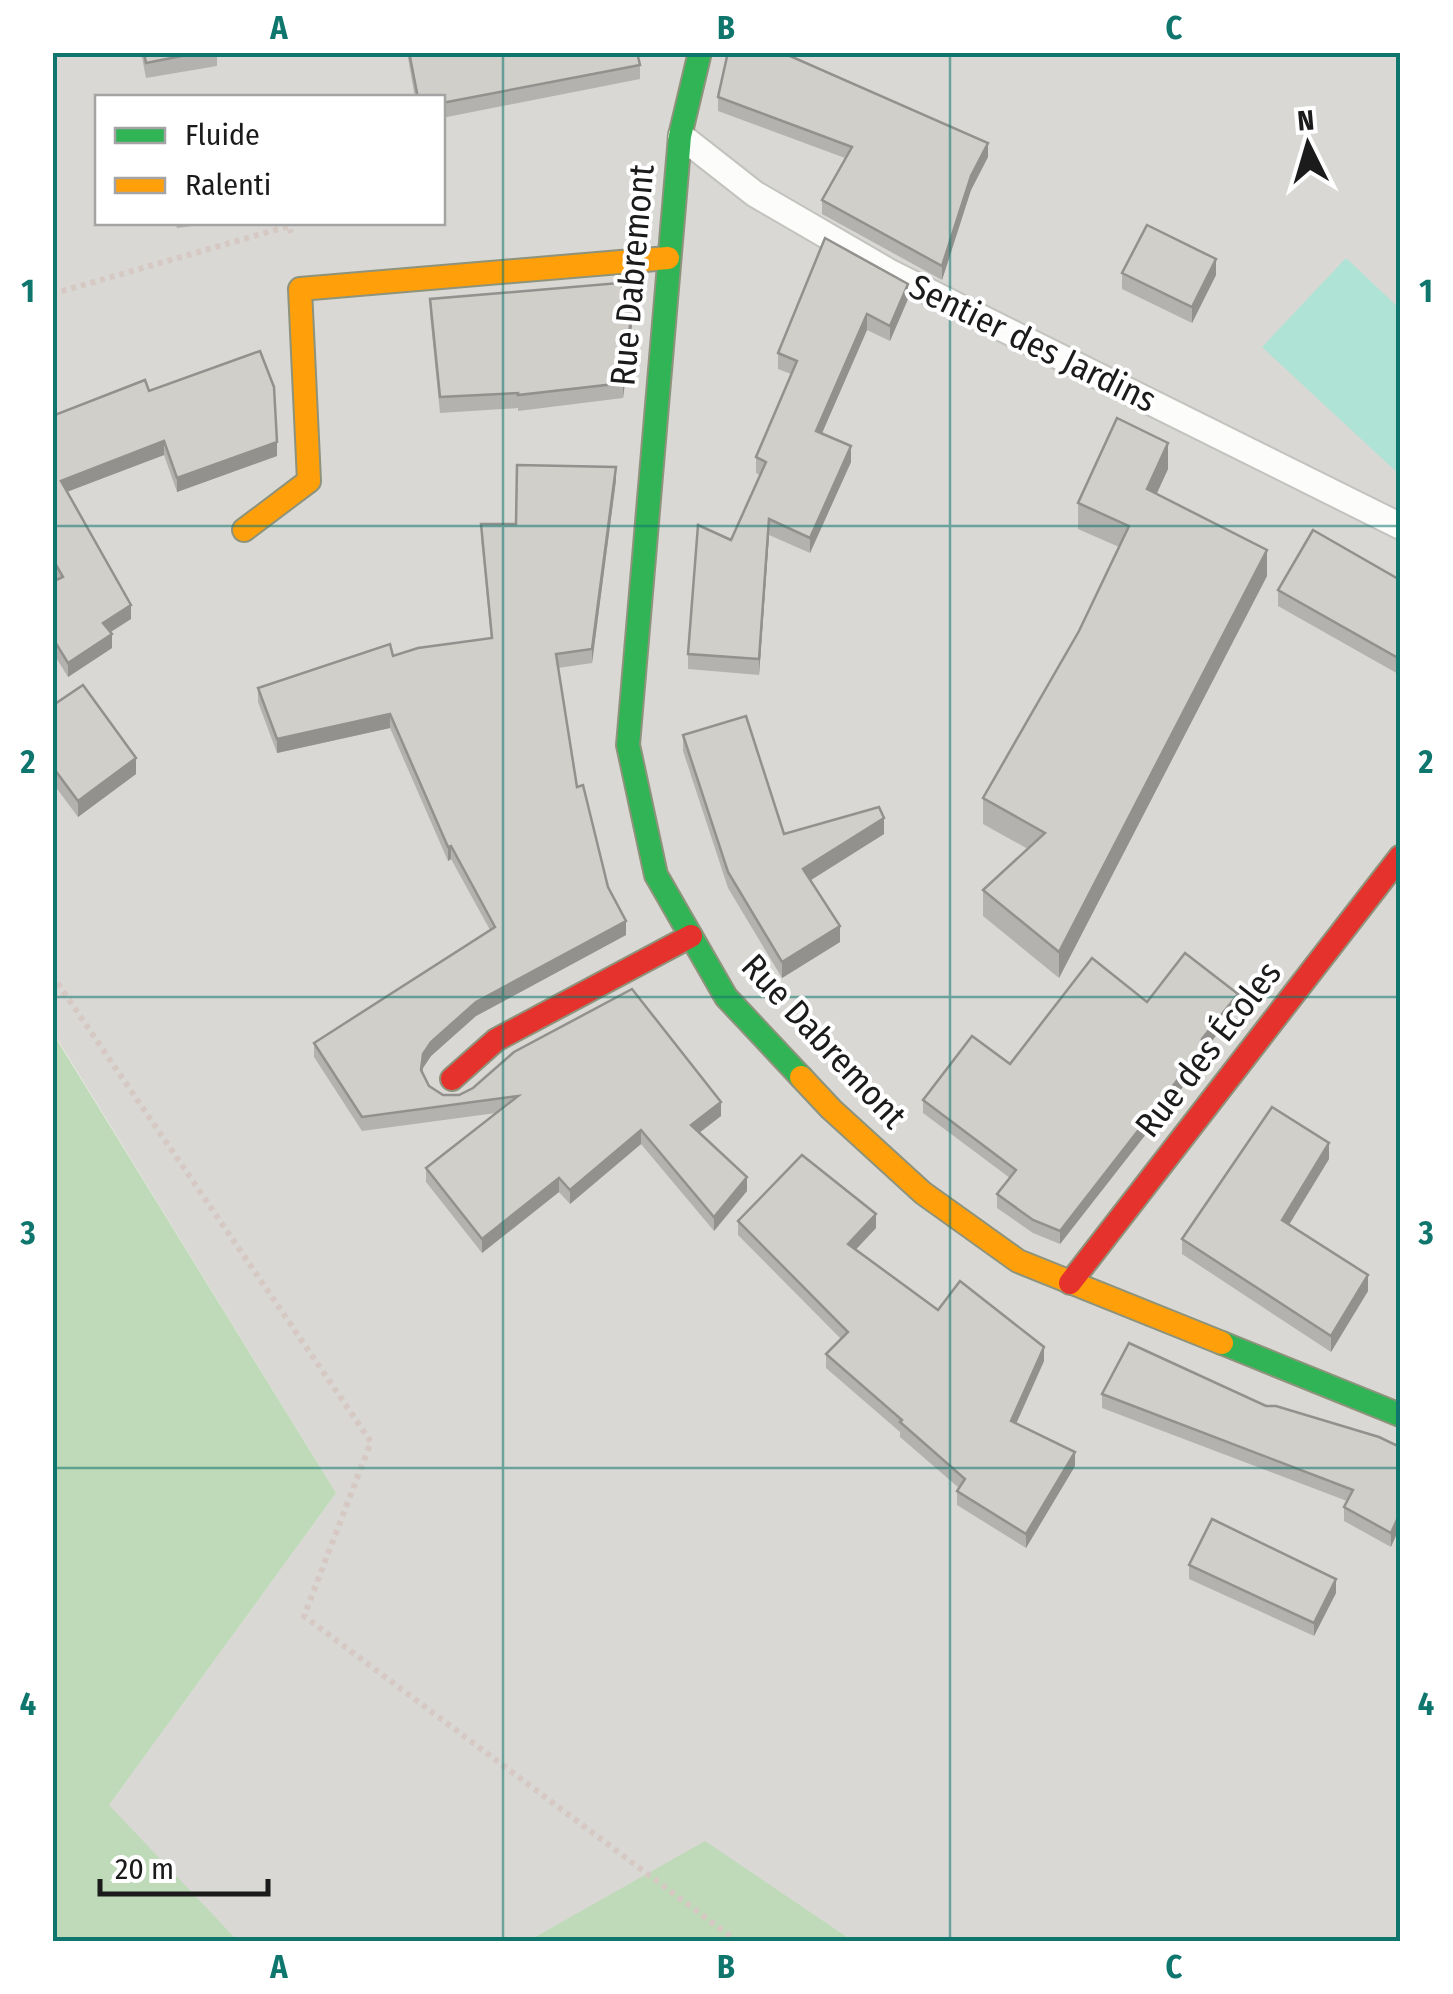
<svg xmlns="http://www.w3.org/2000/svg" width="1453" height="1994" font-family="'Fira Sans Condensed',sans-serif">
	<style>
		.residential { fill: #d9d8d5; fill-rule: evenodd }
		.forest { fill: #bfdab8 }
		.pitch { fill: #aee3d5 }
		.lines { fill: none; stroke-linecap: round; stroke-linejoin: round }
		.lane-casing { stroke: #c2c2bf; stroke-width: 29 }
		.fast-casing { stroke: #8e937c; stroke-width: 26 }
		.slow-casing { stroke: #8e937c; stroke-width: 26 }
		.jam-casing { stroke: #8e937c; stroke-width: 26 }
		.path { stroke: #d6c9c4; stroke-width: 6; stroke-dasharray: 5 5; stroke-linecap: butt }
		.lane { stroke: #fcfcfb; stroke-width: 25 }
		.fast { stroke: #30b455; stroke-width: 22 }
		.slow { stroke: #ff9f0a; stroke-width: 22 }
		.jam { stroke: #e5322d; stroke-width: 22 }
		.wall { fill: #b4b2ae }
		.shaded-wall { fill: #92918d }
		.building { fill: #d1cfca; stroke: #92918d; stroke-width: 2.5 }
		.grid { fill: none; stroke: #0f766e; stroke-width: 2.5; stroke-opacity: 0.55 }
		.labels { text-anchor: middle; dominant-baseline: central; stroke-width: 8; stroke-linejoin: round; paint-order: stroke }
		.street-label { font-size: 35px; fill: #1b1b1b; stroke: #fff }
		.neatline { fill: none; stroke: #0f766e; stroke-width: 4 }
		.grid-label { font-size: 32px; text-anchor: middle; font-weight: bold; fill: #0f766e }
	</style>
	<rect width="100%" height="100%" fill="#eae9e3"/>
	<!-- residential -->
	<path class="residential" d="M53,53H1400V1941H853L705,1842L528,1941H238L108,1806L336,1493L53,1032ZM98,98H442V222H98Z"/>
	<!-- forest -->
	<g class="forest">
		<path d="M52,1032L336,1493L109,1805L238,1941H53Z"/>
		<path d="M705,1841L853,1941H528Z"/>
	</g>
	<!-- pitch -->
	<path class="pitch" d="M1346,258L1400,309V475L1262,347Z"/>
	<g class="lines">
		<defs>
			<path id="lane" d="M681,136L755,194L891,273L1400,526"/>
			<g id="fast">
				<path d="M700,52L680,136L628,745L656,875L726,997L801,1077"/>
				<path d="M1222,1343L1400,1415"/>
			</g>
			<g id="slow">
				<path d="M244,530L309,481L300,289L668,258"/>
				<path d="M801,1077L831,1109L923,1193L1018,1261L1222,1343"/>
			</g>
			<g id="jam">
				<path d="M452,1079L496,1040L691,936"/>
				<path d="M1070,1283L1400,857"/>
			</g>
		</defs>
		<!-- lane casing -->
		<use href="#lane" class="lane-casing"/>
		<!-- fast casing -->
		<use href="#fast" class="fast-casing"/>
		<!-- slow casing -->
		<use href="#slow" class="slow-casing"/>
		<!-- jam casing -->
		<use href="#jam" class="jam-casing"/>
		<!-- path -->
		<g class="path">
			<path d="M52,294L289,226L291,233"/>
			<path d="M52,975L371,1442L304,1616L738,1942"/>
		</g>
		<!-- lane -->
		<use href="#lane" class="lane"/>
		<!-- fast -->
		<use href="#fast" class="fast"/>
		<!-- slow -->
		<use href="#slow" class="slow"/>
		<!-- jam -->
		<use href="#jam" class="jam"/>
	</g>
	<!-- wall -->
	<g class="wall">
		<path d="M141,52H217V66L146,78Z"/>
		<path d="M407,52H637L640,65V79L442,118V98H415Z"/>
		<path d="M718,97L988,157L971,190L942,280L822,214V200L845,158L718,111Z"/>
		<path d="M175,222H223L177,228Z"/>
		<path d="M825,238L908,299L890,341L867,330L822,433L851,462L810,553L769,535L759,675L688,669V654L760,475L756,473V457L791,374L778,369V353Z"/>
		<path d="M1122,273L1216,275L1192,323L1122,289Z"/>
		<path d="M430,299L633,317L623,398L518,411V408L440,413L430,314Z"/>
		<path d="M149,391L277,456L177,492L164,455L67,492L131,619L110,632L112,648L68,677L52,651V582L57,580L52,572V416Z"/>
		<path d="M1168,469L1156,494L1267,576L1059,978L983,916V890L1028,849L983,824V798L1079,631L1119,547L1078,529V503Z"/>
		<path d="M616,480L592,663L558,668L577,787L608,887L626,935L476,1016L431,1056L423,1068L422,1072L429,1086L443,1095H459L473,1088L721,1116L699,1133L747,1191L714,1231L641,1144L570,1204L559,1192L482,1253L426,1182V1168L496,1113L362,1131L314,1057V1043L490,930L451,859L448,861L390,728L277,753L258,702V688L393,656L491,638L481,538V524H516Z"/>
		<path d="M1400,580V675L1278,606V590Z"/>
		<path d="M52,706L136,774L78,817L52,782Z"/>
		<path d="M683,735L784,834H884L811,880L840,942L782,978L728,888L683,751Z"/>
		<path d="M1147,1002L1238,1008L1207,1047V1056L1060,1244L1033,1233L997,1208V1194L1010,1178L923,1113V1100L1010,1064Z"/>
		<path d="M1329,1159L1289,1225L1368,1291L1331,1352L1182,1254V1239Z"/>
		<path d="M738,1221L876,1228L855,1250L938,1310L1044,1361L1016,1424L1075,1466L1026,1548L957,1505V1491L959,1488L900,1437V1432L826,1368V1354L841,1339L738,1235Z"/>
		<path d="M1102,1394L1266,1406L1400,1447L1391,1547L1344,1521V1507L1347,1501L1102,1408Z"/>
		<path d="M1189,1565L1336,1593L1314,1636L1189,1579Z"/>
	</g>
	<!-- shaded-wall -->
	<g class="shaded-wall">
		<path d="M988,143V157L971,190L942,280V266L971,176Z"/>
		<path d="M1216,259V275L1192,323V307Z"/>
		<path d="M908,284V299L890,341V326Z"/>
		<path d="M633,301V317L623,398V383Z"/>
		<path d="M867,314V330L816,447V431Z"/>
		<path d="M164,441V455L61,494V481Z"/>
		<path d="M277,442V456L177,492V478Z"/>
		<path d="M1168,443V469L1147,515V489Z"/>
		<path d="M851,446V462L810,553V538Z"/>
		<path d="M616,467V480L592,663V649Z"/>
		<path d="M769,519V535L759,675V659Z"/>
		<path d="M1267,550V576L1059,978V952Z"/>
		<path d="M131,605V619L103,637V623Z"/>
		<path d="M112,634V648L68,677V663Z"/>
		<path d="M390,714V728L277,753V739Z"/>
		<path d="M136,758V774L78,817V801Z"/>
		<path d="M884,818V834L803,885V869Z"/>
		<path d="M451,846V859L448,861V847Z"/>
		<path d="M626,921V935L476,1016L431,1056L423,1068L421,1084L423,1054L431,1042L476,1002Z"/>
		<path d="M840,926V942L782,978V962Z"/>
		<path d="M1238,994V1008L1207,1047V1056L1060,1244V1231L1202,1039Z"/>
		<path d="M721,1102V1116L691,1139V1125Z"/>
		<path d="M641,1130V1144L570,1204V1190Z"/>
		<path d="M1329,1143V1159L1282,1236V1220Z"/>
		<path d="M747,1177V1191L714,1231V1217Z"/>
		<path d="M559,1178V1192L482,1253V1239Z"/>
		<path d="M876,1214V1228L848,1258V1244Z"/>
		<path d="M1368,1275V1291L1331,1352V1336Z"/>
		<path d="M1044,1347V1361L1011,1435V1421Z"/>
		<path d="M1075,1452V1466L1026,1548V1534Z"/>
		<path d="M1400,1513V1527L1391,1547V1533Z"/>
		<path d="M1336,1579V1593L1314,1636V1623Z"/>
	</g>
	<!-- building -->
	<g class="building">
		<path d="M144,52H202L146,63Z"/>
		<path d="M409,52H637L640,65L442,103V98H418Z"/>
		<path d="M728,52H781L988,143L971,176L942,266L822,200L852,147L718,97Z"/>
		<path d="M1147,225L1216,259L1192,307L1122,273Z"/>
		<path d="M825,238L908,284L890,326L867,314L816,431L851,446L810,538L769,519L759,659L688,654L698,525L731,540L766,462L756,457L797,361L778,353Z"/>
		<path d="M619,283L633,301L623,383L518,395V393L440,397L430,299Z"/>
		<path d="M260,351L274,387L277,442L177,478L164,441L61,481L131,605L103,623L112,634L68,663L52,637V582L63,577L52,558V416L145,380L149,391Z"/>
		<path d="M1117,418L1168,443L1147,489L1267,550L1059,952L983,890L1045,833L983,798L1079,631L1129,526L1078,503Z"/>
		<path d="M517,465L616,467L592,649L556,654L577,787L583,785L608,887L626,921L476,1002L431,1042L423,1054L421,1070L429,1086L443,1095H459L473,1088L514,1052L632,989L721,1102L691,1125L747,1177L714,1217L641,1130L570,1190L559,1178L482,1239L426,1168L518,1096L362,1117L314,1043L495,927L451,846L448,847L390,714L277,739L258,688L390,644L393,656L418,648L492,638L481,524H516Z"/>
		<path d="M1313,530L1400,580V659L1278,590Z"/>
		<path d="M83,685L136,758L78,801L52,766V706Z"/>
		<path d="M746,716L784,834L879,807L884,818L803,869L840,926L782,962L728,872L683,735Z"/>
		<path d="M1185,953L1238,994L1202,1039L1207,1042L1060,1231L1033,1220L997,1194L1016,1170L923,1100L972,1036L1010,1064L1092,958L1147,1002Z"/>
		<path d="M1272,1107L1329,1143L1282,1220L1368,1275L1331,1336L1182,1239Z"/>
		<path d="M802,1155L876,1214L848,1244L938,1310L960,1281L1044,1347L1011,1421L1075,1452L1026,1534L957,1491L965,1479L900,1422L902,1420L826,1354L848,1332L738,1221Z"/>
		<path d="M1129,1343L1266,1406H1276L1379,1437L1400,1447V1513L1391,1533L1344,1507L1353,1490L1102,1394Z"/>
		<path d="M1212,1519L1336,1579L1314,1623L1189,1565Z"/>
	</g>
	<!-- grid -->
	<path class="grid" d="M503,52V1942M950,52V1942M52,526H1400M52,997H1400M52,1468H1400"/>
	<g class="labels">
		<!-- street labels -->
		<g class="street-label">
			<text transform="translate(632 275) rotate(-85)">Rue Dabremont</text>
			<text transform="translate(1033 343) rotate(26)">Sentier des Jardins</text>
			<text transform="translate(824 1041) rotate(47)">Rue Dabremont</text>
			<text transform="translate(1208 1049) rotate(-52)">Rue des Écoles</text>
		</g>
	</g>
	<!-- border -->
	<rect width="1453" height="1994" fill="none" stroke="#ffffff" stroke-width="110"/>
	<!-- legend -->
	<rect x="95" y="95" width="350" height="130" fill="#ffffff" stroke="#a4a4a4" stroke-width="2.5"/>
	<rect x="115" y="128" width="50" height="15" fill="#30b455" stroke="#a4a4a4" stroke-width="2.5"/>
	<text x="185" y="145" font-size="30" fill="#1b1b1b">Fluide</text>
	<rect x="115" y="178" width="50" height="15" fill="#ff9f0a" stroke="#a4a4a4" stroke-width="2.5"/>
	<text x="185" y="195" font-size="30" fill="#1b1b1b">Ralenti</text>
	<!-- north arrow -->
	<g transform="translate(1308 145) rotate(355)" stroke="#ffffff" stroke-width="8" paint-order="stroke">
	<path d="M0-8L18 38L0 25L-18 38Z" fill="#1b1b1b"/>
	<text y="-15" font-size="28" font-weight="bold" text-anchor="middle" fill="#1b1b1b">N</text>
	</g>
	<!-- scale -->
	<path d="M100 1879v15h168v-15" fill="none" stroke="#1b1b1b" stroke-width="5"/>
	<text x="115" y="1879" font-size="30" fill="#1b1b1b" stroke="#ffffff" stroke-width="8" paint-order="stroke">20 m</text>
	<rect x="55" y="55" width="1343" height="1884" class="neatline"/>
	<g class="grid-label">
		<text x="279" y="39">A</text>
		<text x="726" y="39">B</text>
		<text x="1174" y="39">C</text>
		<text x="28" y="302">1</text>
		<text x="1426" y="302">1</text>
		<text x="28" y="773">2</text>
		<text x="1426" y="773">2</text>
		<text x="28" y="1244">3</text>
		<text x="1426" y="1244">3</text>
		<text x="28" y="1715">4</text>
		<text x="1426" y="1715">4</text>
		<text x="279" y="1978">A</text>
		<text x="726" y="1978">B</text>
		<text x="1174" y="1978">C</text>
	</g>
</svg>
